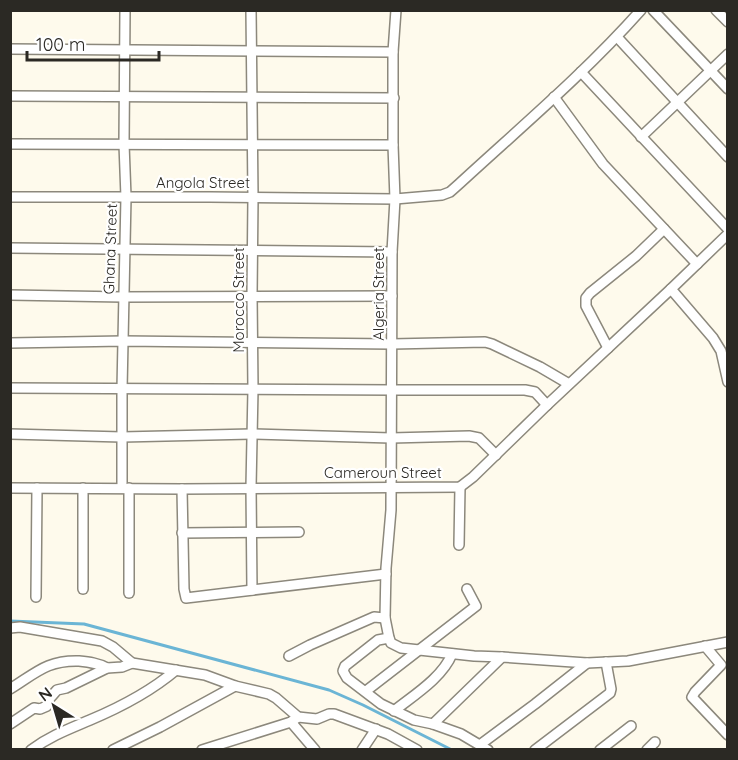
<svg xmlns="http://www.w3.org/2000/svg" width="738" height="760" font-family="Quicksand,sans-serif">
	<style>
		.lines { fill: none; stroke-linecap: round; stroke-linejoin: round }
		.stream { stroke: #6bb5d5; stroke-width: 3 }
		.street-casing { stroke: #8c887c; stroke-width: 12 }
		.street { stroke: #fff; stroke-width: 9 }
		.labels { text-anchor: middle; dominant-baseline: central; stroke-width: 4.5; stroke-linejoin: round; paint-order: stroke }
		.street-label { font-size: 15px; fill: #2b2924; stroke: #fff }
	</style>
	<rect width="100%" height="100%" fill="#fefaec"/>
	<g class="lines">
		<!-- stream -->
		<path class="stream" d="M10,621L84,624L329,690L363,705L452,750"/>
		<defs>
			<g id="street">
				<path d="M251,10L253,197L252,296L253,389L251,487L252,590"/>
				<path d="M396,10L393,52V145L395,199L392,252L391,510L386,568L385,618L389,638L391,643L401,648L474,656L502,657"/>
				<path d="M653,10L728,89"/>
				<path d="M716,10L728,22"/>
				<path d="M617,37L728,157"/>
				<path d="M10,49L393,52"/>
				<path d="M581,72L728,229"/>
				<path d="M10,96L394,98"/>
				<path d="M554,97L603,164L697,264"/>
				<path d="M641,137L728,54"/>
				<path d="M10,144L393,145"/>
				<path d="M10,197H210L395,199L442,195L450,192L459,184C521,127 585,73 641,10"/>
				<path d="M10,248L392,252"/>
				<path d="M671,289L713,338L721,351L728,382"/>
				<path d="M10,295L123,297L392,296"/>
				<path d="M10,343L123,341L392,344L485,342L492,344L540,367L569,384"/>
				<path d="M608,348L586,306V298L590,293L636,256L664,229"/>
				<path d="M10,388L393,390H525L535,392L547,405"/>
				<path d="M10,434L122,437L252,434L391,438L469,436L479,438L496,455"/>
				<path d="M10,488L182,489L460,487L473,477L547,405L671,289L728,234"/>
				<path d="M122,488V389L126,197L124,144L125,10"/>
				<path d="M129,488V593"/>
				<path d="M182,489L184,589L186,598L386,574"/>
				<path d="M182,533L299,532"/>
				<path d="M459,545L460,487"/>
				<path d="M83,589V488"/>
				<path d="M36,597L37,488"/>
				<path d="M10,628L20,627L102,641L113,647L132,663L205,675L235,686L269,694L276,698L298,717L317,719L329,714H334L388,734L417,750"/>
				<path d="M389,638L378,640L345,666L343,671L347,678L381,704L414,720L433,724L461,734L488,750"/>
				<path d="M705,646L721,665L695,692L692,697L728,735"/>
				<path d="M289,656L310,645L374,617L385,618"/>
				<path d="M10,689C36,673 47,660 79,661C89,662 98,663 107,668"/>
				<path d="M366,691L476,606L467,589"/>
				<path d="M394,711C414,695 442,678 452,654"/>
				<path d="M291,722L315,750"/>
				<path d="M10,724L34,708L40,709L47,706L50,698L57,690L66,688L107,668L122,667L132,663"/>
				<path d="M433,724L502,657L587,663L628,661L728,642"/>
				<path d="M481,744L535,704L587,663"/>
				<path d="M31,750C50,736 69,729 90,720C121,707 150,692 176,670"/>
				<path d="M113,750L160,727L235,686"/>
				<path d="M202,750L291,722L298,717"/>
				<path d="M362,750L376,729"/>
				<path d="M535,750L610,693L611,689L606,662"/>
				<path d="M600,750L631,726"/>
				<path d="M647,750L655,742"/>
			</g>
		</defs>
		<!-- street casing -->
		<use href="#street" class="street-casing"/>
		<!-- street -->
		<use href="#street" class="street"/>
	</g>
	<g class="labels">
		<!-- street labels -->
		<g class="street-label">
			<text x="203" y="182">Angola Street</text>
			<text transform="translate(110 249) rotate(-88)">Ghana Street</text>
			<text transform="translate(378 294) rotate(-90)">Algeria Street</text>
			<text transform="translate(238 300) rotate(-90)">Morocco Street</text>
			<text x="383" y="472">Cameroun Street</text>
		</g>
	</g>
	<!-- border -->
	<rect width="738" height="760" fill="none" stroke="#2b2924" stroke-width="24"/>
	<!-- north arrow -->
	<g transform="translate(54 706) rotate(323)" stroke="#ffffff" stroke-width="4.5" paint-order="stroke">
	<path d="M0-4.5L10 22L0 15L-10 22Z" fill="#2b2924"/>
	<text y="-9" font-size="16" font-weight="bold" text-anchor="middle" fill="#2b2924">N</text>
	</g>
	<!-- scale -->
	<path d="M27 51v9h132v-9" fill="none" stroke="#2b2924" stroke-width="3"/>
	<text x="36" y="51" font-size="18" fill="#2b2924" stroke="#ffffff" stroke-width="4.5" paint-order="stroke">100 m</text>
</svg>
